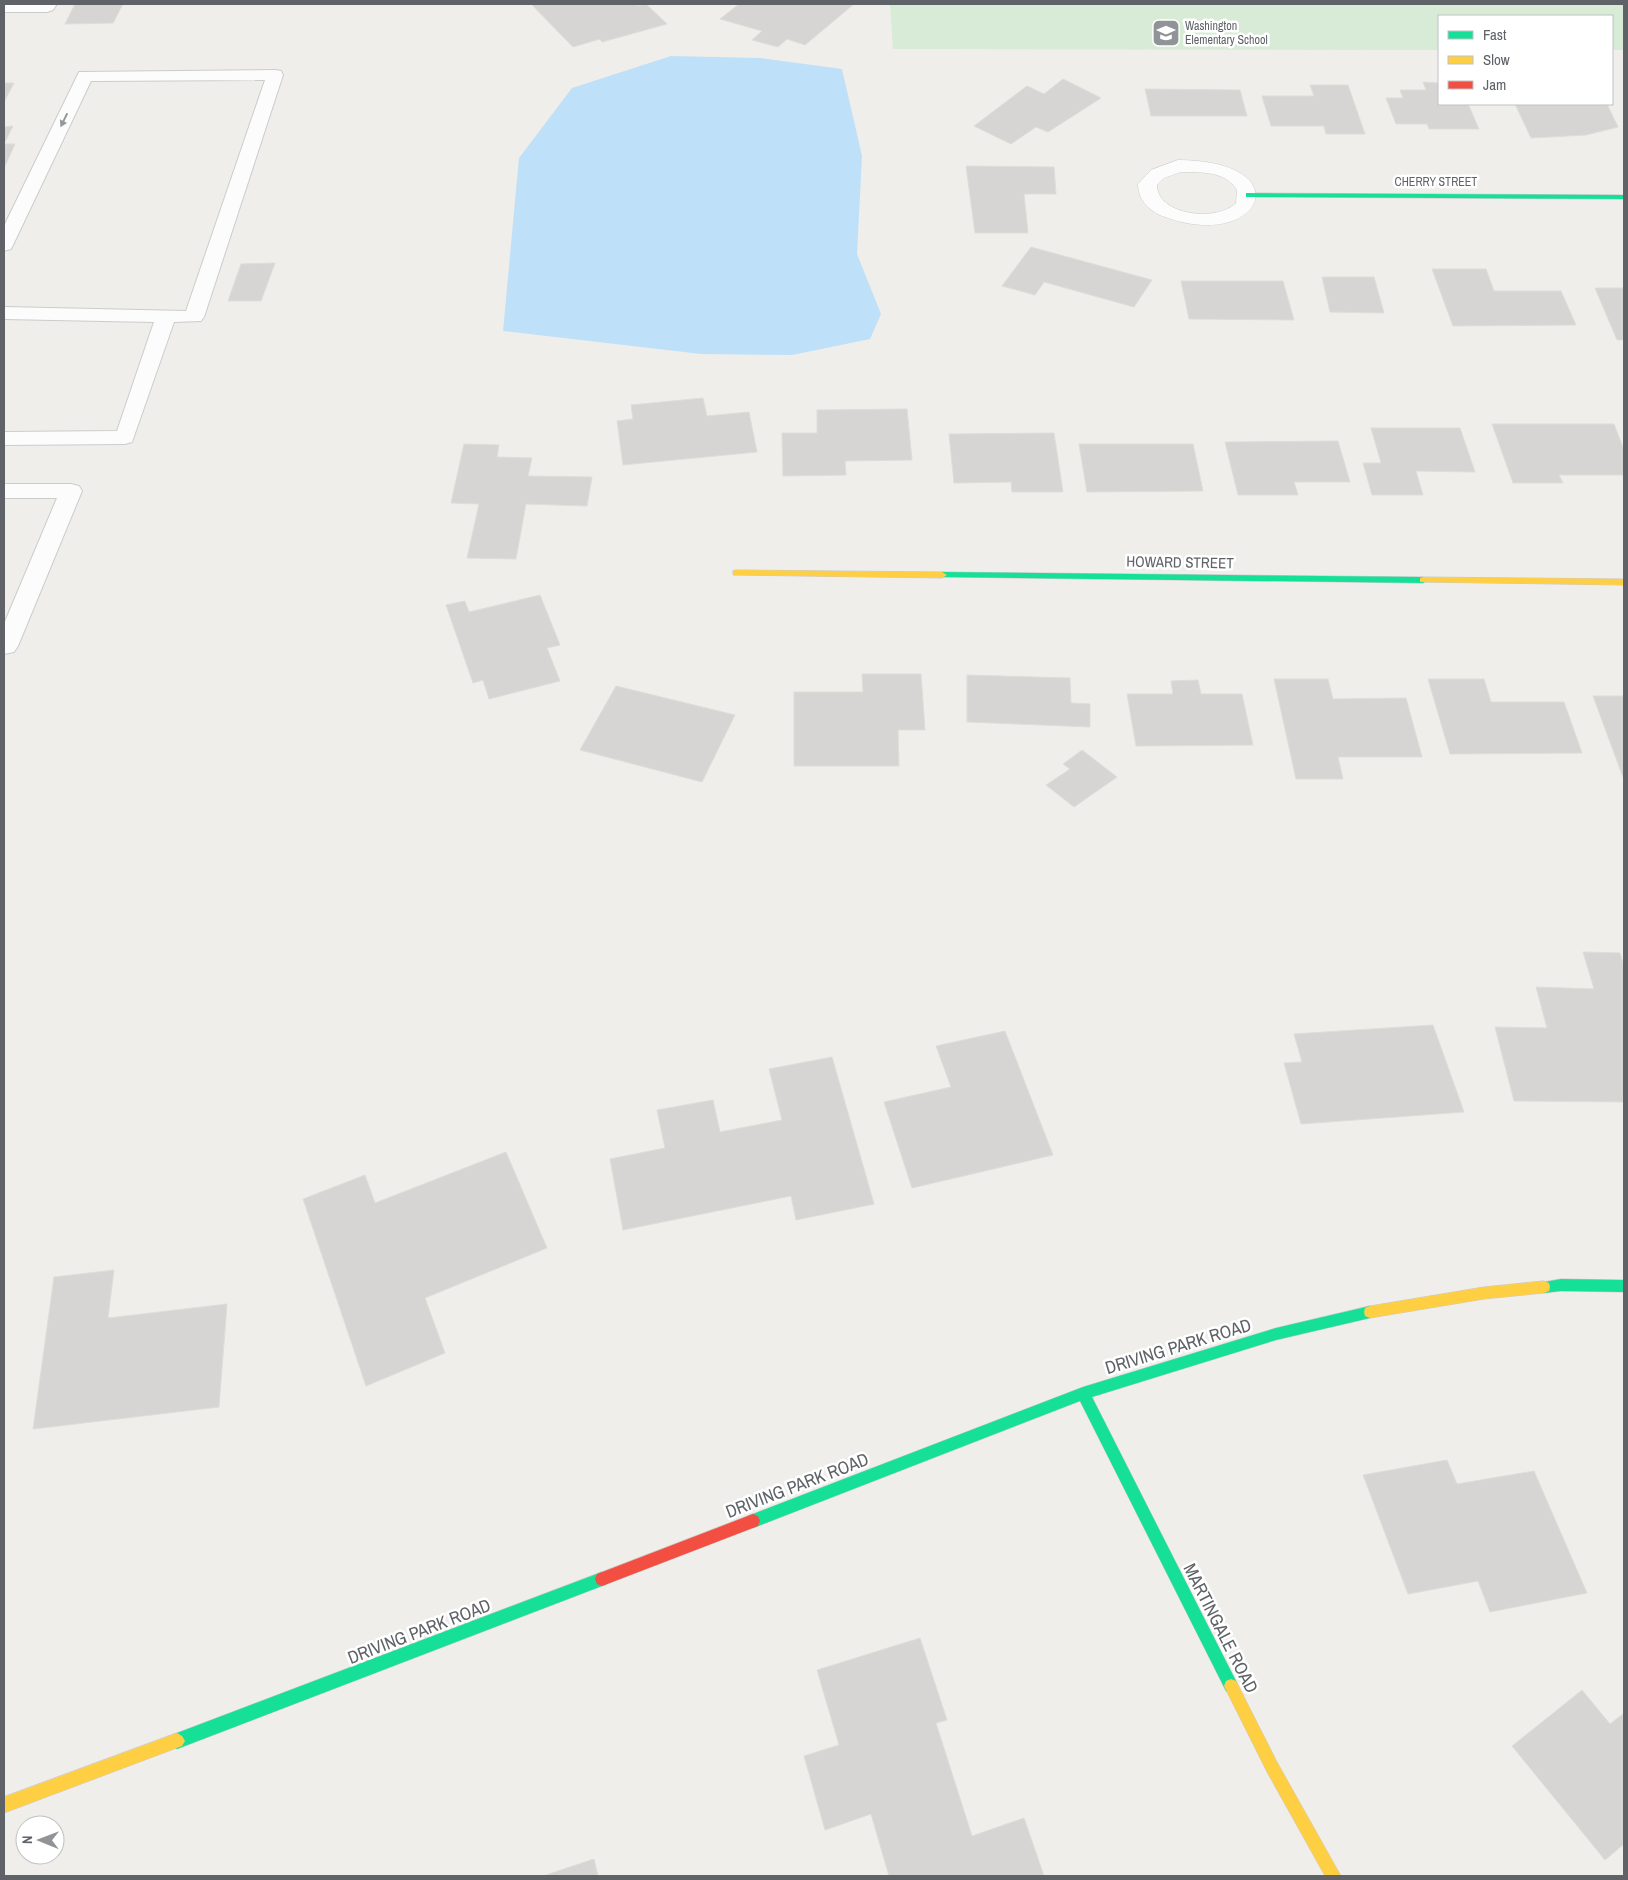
<svg xmlns="http://www.w3.org/2000/svg" width="1628" height="1880" font-family="'Archivo Narrow',sans-serif">
	<style>
		.green { fill: #d8ebd6 }
		.water { fill: #bfe0f9 }
		.building { fill: #d6d5d3; stroke: #deddd9 }
		.lines { fill: none; stroke-linecap: round; stroke-linejoin: round }
		.lane-casing { stroke: #cbcccc; stroke-width: 2 }
		.street-casing { stroke: #cbcccc; stroke-width: 1 }
		.fast-casing { stroke: #cacacb; stroke-width: 1 }
		.slow-casing { stroke: #cacacb; stroke-width: 1 }
		.jam-casing { stroke: #cacacb; stroke-width: 1 }
		.lane { fill: #fdfcfc; fill-rule: evenodd }
		.street { fill: #fdfcfc; fill-rule: evenodd }
		.fast { fill: #16e098; fill-rule: evenodd }
		.slow { fill: #ffcf43; fill-rule: evenodd }
		.jam { fill: #f24e42; fill-rule: evenodd }
		.oneway { fill: #96999c }
		.labels { text-anchor: middle; dominant-baseline: central; stroke-width: 5; stroke-linejoin: round; paint-order: stroke }
		.far-poi-label { font-size: 12px; fill: #5f6368; stroke: #fff; text-anchor: start }
		.far-street-label { font-size: 12px; fill: #5f6368; stroke: #fff }
		.street-label { font-size: 15px; fill: #5f6368; stroke: #fff }
		.near-street-label { font-size: 18px; fill: #5f6368; stroke: #fff }
	</style>
	<rect width="100%" height="100%" fill="#efeeea"/>
	<!-- green -->
	<path class="green" d="M890,4H1624V50H1612V16H1439V50L893,49Z"/>
	<!-- water -->
	<path class="water" d="M671,56L760,58L842,69L862,156L857,254L881,314L870,339L792,355L701,354L503,331L519,158L572,88Z"/>
	<!-- building -->
	<g class="building">
		<path d="M75,4H123L113,23L65,24Z"/>
		<path d="M531,4H635L638,6L646,4L667,24L602,42L600,39L573,47Z"/>
		<path d="M739,4L747,5L749,4H854L805,45L787,39L778,47L752,40L762,31L720,19Z"/>
		<path d="M1063,79L1101,98L1048,132L1036,127L1011,144L974,126L1027,86L1044,94Z"/>
		<path d="M1423,82L1439,83V104H1468L1479,129H1429L1427,124H1396L1386,98H1403L1400,90H1426Z"/>
		<path d="M4,83H14L4,102Z"/>
		<path d="M1310,85H1348L1365,134H1326L1324,126H1271L1262,96H1314Z"/>
		<path d="M1145,89L1240,90L1247,116H1151Z"/>
		<path d="M1515,104H1607L1618,127L1586,135L1531,138Z"/>
		<path d="M13,126L4,144H15L4,168V127Z"/>
		<path d="M966,166L1054,167L1056,194H1024L1028,233H975Z"/>
		<path d="M1031,247L1152,280L1134,307L1044,282L1035,295L1002,286Z"/>
		<path d="M275,263L261,301H228L241,264Z"/>
		<path d="M1432,269H1486L1494,291H1561L1576,325L1453,326Z"/>
		<path d="M1322,277H1374L1384,313L1330,312Z"/>
		<path d="M1181,281H1283L1294,320L1189,319Z"/>
		<path d="M1595,288H1624V340H1617Z"/>
		<path d="M703,398L707,416L749,412L757,452L623,465L617,421L633,419L631,405Z"/>
		<path d="M907,409L912,460L845,461L846,475L783,476L782,433H817V410Z"/>
		<path d="M1492,424H1614L1624,450V475H1559L1563,483H1513Z"/>
		<path d="M1371,428H1460L1475,472L1416,471L1423,495H1372L1363,463H1381Z"/>
		<path d="M1054,433L1063,492H1012L1011,482L954,483L949,434Z"/>
		<path d="M1338,441L1350,482H1294L1298,495H1238L1225,442Z"/>
		<path d="M464,444L499,445L497,457L532,458L528,476L592,477L587,506L526,504L516,559L467,558L479,504L451,503Z"/>
		<path d="M1079,444H1193L1203,491L1087,492Z"/>
		<path d="M540,595L560,645L547,648L560,681L489,699L483,680L473,683L446,605L465,601L469,612Z"/>
		<path d="M862,674H921L925,730H898L899,766H794V692H863Z"/>
		<path d="M967,675L1070,678L1071,703L1090,704V727L967,722Z"/>
		<path d="M1274,679H1328L1333,699L1406,698L1422,757H1338L1343,779H1296Z"/>
		<path d="M1428,679H1484L1491,702H1564L1582,753L1450,754Z"/>
		<path d="M1198,680L1201,694H1242L1253,745L1136,746L1127,694H1173L1171,681Z"/>
		<path d="M616,686L735,715L702,782L580,750Z"/>
		<path d="M1593,696H1624V780Z"/>
		<path d="M1082,750L1117,777L1074,807L1046,785L1070,769L1063,764Z"/>
		<path d="M1583,952L1620,953L1624,966V1102L1514,1101L1495,1027L1547,1028L1536,987L1594,989Z"/>
		<path d="M1433,1025L1464,1112L1301,1124L1284,1063L1302,1062L1294,1034Z"/>
		<path d="M1005,1031L1053,1155L912,1188L884,1102L951,1087L936,1046Z"/>
		<path d="M832,1057L874,1204L796,1220L791,1196L623,1230L610,1159L665,1148L657,1110L713,1100L720,1132L782,1120L769,1069Z"/>
		<path d="M506,1152L547,1248L425,1298L445,1353L366,1386L303,1199L365,1175L375,1203Z"/>
		<path d="M114,1270L108,1318L227,1304L219,1407L33,1429L54,1277Z"/>
		<path d="M1447,1460L1457,1484L1534,1471L1587,1593L1490,1612L1478,1581L1408,1594L1363,1475Z"/>
		<path d="M920,1638L947,1720L936,1723L972,1836L1024,1818L1044,1876H889L871,1814L825,1830L804,1756L839,1745L817,1670Z"/>
		<path d="M1582,1690L1610,1724L1624,1713V1844L1605,1860L1512,1746Z"/>
		<path d="M594,1859L598,1876H543Z"/>
	</g>
	<g class="lines">
		<defs>
			<g id="lane">
				<path d="M4,4H57L53,10L47,12H4Z"/>
				<path d="M275,70L281,71L283,75L204,317L201,321L174,322L132,442L125,444L4,445V432L117,431L154,322L4,319V307L186,311L265,80L91,81L13,245L11,249L4,251V226L79,72Z"/>
				<path d="M4,484H71L79,486L82,491L18,646L14,652L4,654V624L57,498H4Z"/>
			</g>
			<path id="street" d="M1178,160C1303,161 1261,252 1165,217C1150,212 1138,200 1138,184L1151,170ZM1181,172C1200,172 1226,171 1237,190L1236,203C1218,222 1157,216 1157,185L1164,178Z"/>
			<g id="fast">
				<path d="M1246,193L1624,195V199L1249,197H1246Z"/>
				<path d="M942,572L1423,577L1428,580L1423,583L939,577L937,575Z"/>
				<path d="M1561,1279L1624,1280V1292L1561,1291L1544,1293L1539,1291L1538,1287L1539,1283Z"/>
				<path d="M1370,1306L1375,1308L1376,1312L1375,1316L1370,1318L1276,1340L1092,1397L1236,1681L1238,1686L1236,1691L1231,1693L1226,1691L1080,1401L753,1528L748,1526L746,1521L748,1516L753,1514L1083,1387L1276,1328Z"/>
				<path d="M602,1572L607,1574L609,1579L607,1584L602,1586L177,1749L172,1746L169,1741L172,1736L177,1733Z"/>
			</g>
			<g id="slow">
				<path d="M736,570L942,572L947,575L942,578L733,575V571Z"/>
				<path d="M1423,577L1624,579V585L1420,582V578Z"/>
				<path d="M1544,1281L1549,1283L1550,1287L1549,1291L1544,1293L1484,1299L1370,1318L1365,1316L1364,1312L1365,1308L1370,1306L1484,1287Z"/>
				<path d="M1231,1679L1236,1681L1277,1762L1341,1876H1325L1267,1772L1224,1686L1226,1681Z"/>
				<path d="M177,1733L182,1736L185,1741L182,1746L4,1813V1797Z"/>
			</g>
			<path id="jam" d="M753,1514L758,1516L760,1521L758,1526L602,1586L597,1584L595,1579L597,1574Z"/>
		</defs>
		<!-- lane casing -->
		<use href="#lane" class="lane-casing"/>
		<!-- street casing -->
		<use href="#street" class="street-casing"/>
		<!-- fast casing -->
		<use href="#fast" class="fast-casing"/>
		<!-- slow casing -->
		<use href="#slow" class="slow-casing"/>
		<!-- jam casing -->
		<use href="#jam" class="jam-casing"/>
		<!-- lane -->
		<use href="#lane" class="lane"/>
		<!-- street -->
		<use href="#street" class="street"/>
		<!-- fast -->
		<use href="#fast" class="fast"/>
		<!-- slow -->
		<use href="#slow" class="slow"/>
		<!-- jam -->
		<use href="#jam" class="jam"/>
	</g>
	<!-- one-way arrows -->
	<defs><path id="oneway-solid" d="M-6-.8H1V-3.2L6.5 0L1 3.2V.8H-6Z" transform="scale(1.25)"/></defs>
	<use class="oneway" href="#oneway-solid" transform="translate(64 120) rotate(116)"/>
	<!-- icons -->
	<defs>
		<symbol id="school-square" viewBox="-11 -11 22 22"><rect x="-9" y="-9" width="18" height="18" rx="4" fill="#919496" stroke="#fff"/><path d="M0-5L7-2L0 1L-7-2ZM-4 1L0 2.5L4 1V4Q0 6-4 4Z" fill="#fff"/></symbol>
	</defs>
	<g fill-rule="evenodd">
		<use href="#school-square" x="1150" y="17" width="32" height="32"/>
	</g>
	<g class="labels">
		<!-- far-poi labels -->
		<g class="far-poi-label">
			<text x="1185" y="26">Washington<tspan x="1185" dy="14">Elementary School</tspan></text>
		</g>
		<!-- far-street labels -->
		<g class="far-street-label">
			<text x="1436" y="182">CHERRY STREET</text>
		</g>
		<!-- street labels -->
		<g class="street-label">
			<text transform="translate(1180 562) rotate(1)">HOWARD STREET</text>
		</g>
		<!-- near-street labels -->
		<g class="near-street-label">
			<text transform="translate(1178 1346) rotate(-17)">DRIVING PARK ROAD</text>
			<text transform="translate(797 1485) rotate(-21)">DRIVING PARK ROAD</text>
			<text transform="translate(1221 1628) rotate(63)">MARTINGALE ROAD</text>
			<text transform="translate(419 1631) rotate(-21)">DRIVING PARK ROAD</text>
		</g>
	</g>
	<!-- border -->
	<rect width="1628" height="1880" fill="none" stroke="#5f6368" stroke-width="10"/>
	<!-- legend -->
	<rect x="1438" y="15" width="175" height="90" fill="#ffffff" stroke="#bfc1c3"/>
	<rect x="1448" y="31" width="25" height="8" fill="#16e098" stroke="#bfc1c3"/>
	<text x="1483" y="40" font-size="15" fill="#5f6368">Fast</text>
	<rect x="1448" y="56" width="25" height="8" fill="#ffcf43" stroke="#bfc1c3"/>
	<text x="1483" y="65" font-size="15" fill="#5f6368">Slow</text>
	<rect x="1448" y="81" width="25" height="8" fill="#f24e42" stroke="#bfc1c3"/>
	<text x="1483" y="90" font-size="15" fill="#5f6368">Jam</text>
	<!-- north arrow -->
	<g transform="translate(40 1840) rotate(271)"><circle r="24" fill="#ffffff" stroke="#bfc1c3"/>
	<path d="M0-4L9 19L0 12L-9 19Z" fill="#919496"/>
	<text y="-8" font-size="14" font-weight="bold" text-anchor="middle" fill="#5f6368">N</text>
	</g>
</svg>
